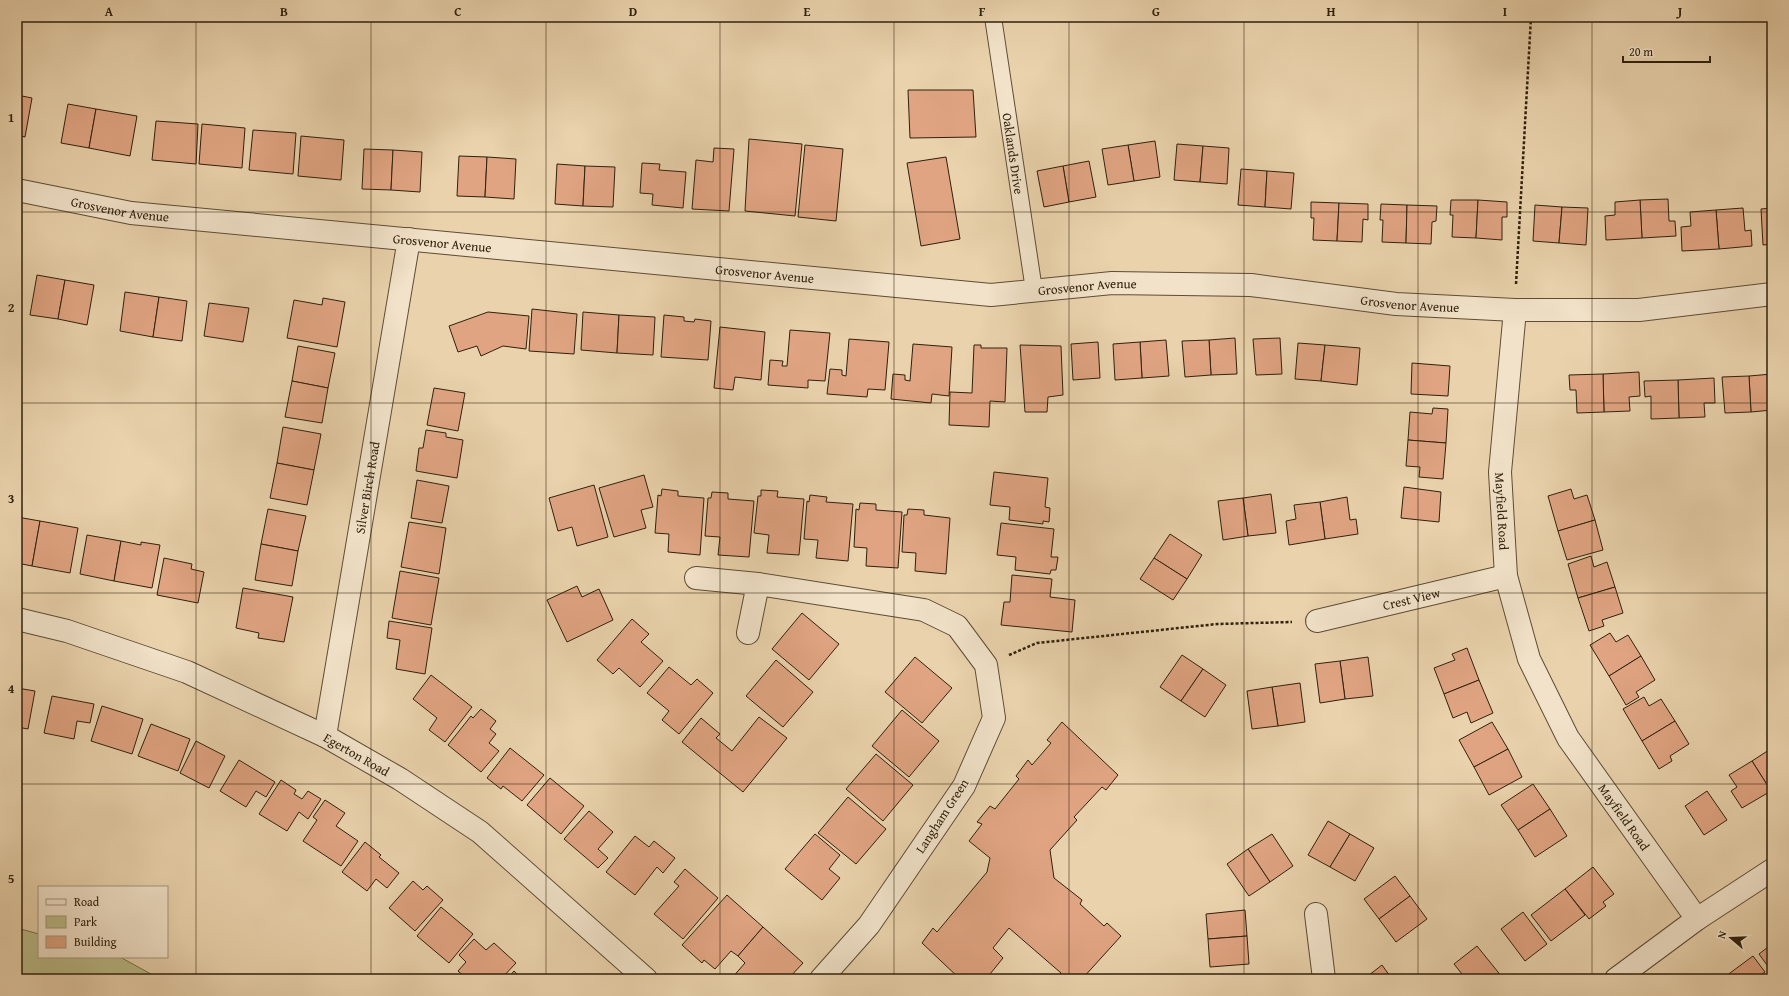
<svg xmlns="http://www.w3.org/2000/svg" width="1789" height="996" font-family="'Gentium Book Plus',serif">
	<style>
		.green { fill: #babb87; stroke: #756e4a }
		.building { fill: #e0a482; stroke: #30200c }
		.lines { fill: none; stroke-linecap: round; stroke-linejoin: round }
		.service-casing { stroke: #5e4c34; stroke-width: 18 }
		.minor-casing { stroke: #5e4c34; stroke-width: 24 }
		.path { stroke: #30200c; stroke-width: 2.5; stroke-dasharray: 3 2; stroke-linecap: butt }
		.service { stroke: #f1e2c9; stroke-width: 16 }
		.minor { stroke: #f1e2c9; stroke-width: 22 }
		.grid { fill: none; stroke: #30200c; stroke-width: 1; stroke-opacity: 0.55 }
		.labels { text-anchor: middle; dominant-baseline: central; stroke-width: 3; stroke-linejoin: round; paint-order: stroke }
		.street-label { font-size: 13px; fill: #30200c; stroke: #f1e2c9 }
		.neatline { fill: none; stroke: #30200c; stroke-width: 1.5 }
		.grid-label { font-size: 13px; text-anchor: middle; font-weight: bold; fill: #30200c }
	</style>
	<rect width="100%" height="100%" fill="#e9d2ac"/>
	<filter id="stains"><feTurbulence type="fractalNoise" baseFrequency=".005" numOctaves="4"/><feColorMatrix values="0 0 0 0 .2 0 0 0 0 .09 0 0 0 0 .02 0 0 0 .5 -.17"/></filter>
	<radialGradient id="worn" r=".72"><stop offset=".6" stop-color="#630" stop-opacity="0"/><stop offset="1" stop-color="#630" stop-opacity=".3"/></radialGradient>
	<!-- green -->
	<path class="green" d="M17,928L39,934V957H120L160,979H17Z"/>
	<!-- building -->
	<g class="building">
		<path d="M908,90H973L976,137L910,138Z"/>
		<path d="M17,95L32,98L25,137L17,135Z"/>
		<path d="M68,104L96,109L89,148L61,143Z"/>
		<path d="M96,109L137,116L130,156L89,148Z"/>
		<path d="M156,121L198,124L196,164L152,160Z"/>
		<path d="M202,124L245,128L242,168L199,164Z"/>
		<path d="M253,130L296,133L293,174L249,170Z"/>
		<path d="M301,136L344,140L341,180L298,176Z"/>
		<path d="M749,139L802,144L795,216L745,211Z"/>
		<path d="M1155,141L1160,177L1134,181L1128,145Z"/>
		<path d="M1177,144L1203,146L1200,182L1174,180Z"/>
		<path d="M805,145L843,149L836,221L798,217Z"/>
		<path d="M1128,145L1134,181L1108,185L1102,149Z"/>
		<path d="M1203,146L1229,148L1227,184L1200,182Z"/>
		<path d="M714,148L734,149L729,211L692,209L696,160L713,162Z"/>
		<path d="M364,149L393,150L391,190L362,189Z"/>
		<path d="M393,150L422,152L420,192L391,190Z"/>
		<path d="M459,156L487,157L485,197L457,196Z"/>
		<path d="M487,157L516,159L514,199L485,197Z"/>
		<path d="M946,157L960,239L921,246L907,163Z"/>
		<path d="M1089,161L1096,197L1069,202L1063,166Z"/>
		<path d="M642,163L660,164L659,170L686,172L683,208L652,205L653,194L640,193Z"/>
		<path d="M557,164L585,166L583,206L555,204Z"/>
		<path d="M585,166L615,167L613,207L583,206Z"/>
		<path d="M1063,166L1069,202L1044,207L1037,171Z"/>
		<path d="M1241,169L1267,171L1265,207L1238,205Z"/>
		<path d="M1267,171L1294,173L1291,209L1265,207Z"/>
		<path d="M1668,199L1669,221H1675L1676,236L1642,238L1640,200Z"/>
		<path d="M1451,200H1478L1476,238L1452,237L1453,215H1450Z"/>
		<path d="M1478,200L1507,202V217H1502V240L1476,238Z"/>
		<path d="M1640,200L1642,238L1606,240L1605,216L1615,215V202Z"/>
		<path d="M1311,202L1339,203L1337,241L1313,240L1314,218H1311Z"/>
		<path d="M1339,203L1368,204V220L1363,219L1362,242L1337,241Z"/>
		<path d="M1381,204L1407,205L1406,243L1382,242L1383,220H1380Z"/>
		<path d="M1407,205L1437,206L1436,221L1432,222L1431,244L1406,243Z"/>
		<path d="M1535,205L1562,207L1559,243L1533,241Z"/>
		<path d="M1562,207L1588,208L1586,245L1559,243Z"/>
		<path d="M1743,208L1745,231L1751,230L1752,246L1719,249L1716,210Z"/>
		<path d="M1772,208V244L1763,245L1761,209Z"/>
		<path d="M1716,210L1719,249L1682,251L1681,227L1691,226L1690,212Z"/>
		<path d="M37,275L65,280L58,319L30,315Z"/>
		<path d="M65,280L94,285L87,325L58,319Z"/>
		<path d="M125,292L159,297L153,337L120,331Z"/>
		<path d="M159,297L187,301L182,341L153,337Z"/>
		<path d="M323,298L345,302L337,347L287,338L294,300L322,305Z"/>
		<path d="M209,303L249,308L243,342L204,336Z"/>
		<path d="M532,309L577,314L574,354L529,351Z"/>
		<path d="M488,312L529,316L526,349L503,346L481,356L477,346L458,352L449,326Z"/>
		<path d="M583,312L619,315L617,353L581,350Z"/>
		<path d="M619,315L655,317L653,355L617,353Z"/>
		<path d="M664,315L684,317V321L694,322L695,319L711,321L708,360L661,357Z"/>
		<path d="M720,327L765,332L761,380L735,377L733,390L714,388Z"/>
		<path d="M790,330L830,333L825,381L808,380V388L768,385L770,360L783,361L782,366H787Z"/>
		<path d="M1235,338L1237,374L1211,375L1209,340Z"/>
		<path d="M1280,338L1282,374L1256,375L1253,339Z"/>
		<path d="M849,339L889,342L885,390L868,389L867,397L827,394L830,369L842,370V375L846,376Z"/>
		<path d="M1166,340L1169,376L1142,378L1140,342Z"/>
		<path d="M1209,340L1211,375L1185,377L1182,341Z"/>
		<path d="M1098,342L1100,378L1073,380L1071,344Z"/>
		<path d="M1140,342L1142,378L1115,380L1113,344Z"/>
		<path d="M1298,343L1325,345L1321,381L1295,379Z"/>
		<path d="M913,344L952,347L949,396L932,394L931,403L891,399L893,374L905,375V380L910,381Z"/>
		<path d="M974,345H981V348H1007L1005,402L990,401L989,427L949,425L950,392L972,393Z"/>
		<path d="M1020,345L1061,346L1063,395L1048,397L1047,412H1025Z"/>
		<path d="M1325,345L1360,348L1357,385L1321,381Z"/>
		<path d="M298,346L335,353L328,388L292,381Z"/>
		<path d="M1412,363L1450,366L1448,396L1411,394Z"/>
		<path d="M1639,372L1640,396L1629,397L1630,411L1604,412L1603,374Z"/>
		<path d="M1603,374L1604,412L1577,413L1576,390H1570L1569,375Z"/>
		<path d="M1772,374V410L1751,412L1749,376Z"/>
		<path d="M1749,376L1751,412L1725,413L1722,377Z"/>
		<path d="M1714,378L1715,403H1704L1705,417L1679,418L1678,380Z"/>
		<path d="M1678,380L1679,418L1651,419V396L1645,397L1644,381Z"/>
		<path d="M292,381L328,388L322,423L285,417Z"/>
		<path d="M434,388L465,393L458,431L427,425Z"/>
		<path d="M1433,408L1448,409L1446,443L1408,440L1410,412L1432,414Z"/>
		<path d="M283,427L321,434L314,470L277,463Z"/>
		<path d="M426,430L446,433V437L463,440L457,478L416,471L419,448H423Z"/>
		<path d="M1408,440L1446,443L1443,479L1419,477L1420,467L1406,466Z"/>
		<path d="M277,463L314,470L307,505L270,498Z"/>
		<path d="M994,472L1048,478L1045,507L1050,508L1049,522L1043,521V524L1009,520L1010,507L990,505Z"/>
		<path d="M644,475L653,507L641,510L646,528L614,537L599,488Z"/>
		<path d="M417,480L449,486L442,523L411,518Z"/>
		<path d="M594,485L608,537L577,546L572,527L558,531L549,498Z"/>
		<path d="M1404,487L1441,492L1439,522L1401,518Z"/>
		<path d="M662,489L678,491V496L704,498L700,555L668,552L669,534L655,533L658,495L661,496Z"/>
		<path d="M1571,489L1574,499L1587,495L1595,520L1558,531L1548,496Z"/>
		<path d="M761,490L778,491L777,497L804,499L799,555L767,553L769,535L754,533L758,496H761Z"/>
		<path d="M712,492L728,493V499L754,501L749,557L718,555L720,537L705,536L708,498H711Z"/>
		<path d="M1271,494L1276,533L1248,536L1243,498Z"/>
		<path d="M810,495L827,497L826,502L853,504L848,561L816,558L818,540L804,539L807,501L809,502Z"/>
		<path d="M1347,497L1350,520L1356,519L1358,534L1325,539L1320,502Z"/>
		<path d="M1243,498L1248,536L1223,540L1218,501Z"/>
		<path d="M1320,502L1325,539L1289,545L1286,521L1296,519L1294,505Z"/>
		<path d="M860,503L876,504V510L902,512L898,568L866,566L867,548L854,547L856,509L859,510Z"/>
		<path d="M268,509L306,516L298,551L261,544Z"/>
		<path d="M908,509L924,510V515L950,518L946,574L915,571L916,553L902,552L904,515H907Z"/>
		<path d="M17,517L40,521L32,566L17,563Z"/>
		<path d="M1595,520L1603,550L1567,560L1558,531Z"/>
		<path d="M40,521L78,528L70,573L32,566Z"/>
		<path d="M409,522L446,528L439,574L401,567Z"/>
		<path d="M1001,523L1054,529L1051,557H1058L1056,570H1051L1050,574L1015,570L1016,557L997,555Z"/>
		<path d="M1170,534L1202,555L1187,579L1154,558Z"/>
		<path d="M87,535L121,541L114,581L80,574Z"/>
		<path d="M121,541L141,545V542L160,545L152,588L114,581Z"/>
		<path d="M261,544L298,551L292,586L255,580Z"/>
		<path d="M1591,556L1594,567L1607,562L1615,587L1578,598L1568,564Z"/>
		<path d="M164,558L192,564L191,569L204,572L198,603L157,595Z"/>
		<path d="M1154,558L1187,579L1173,600L1140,579Z"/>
		<path d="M400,571L439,578L431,625L392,618Z"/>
		<path d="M1012,575L1052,579L1050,597L1075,600L1072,632L1001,625L1004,602H1010Z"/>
		<path d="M577,586L582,597L599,589L613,620L567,642L547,600Z"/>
		<path d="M1615,587L1623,613L1602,620L1604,626L1589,631L1578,598Z"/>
		<path d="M243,588L293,597L284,642L258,638L259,633L236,628Z"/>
		<path d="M802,613L839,644L809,680L772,649Z"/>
		<path d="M632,619L649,634L641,642L663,661L640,687L619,668L613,674L597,660Z"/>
		<path d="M389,621L432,628L425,674L396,669L400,640L387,638Z"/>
		<path d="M1610,633L1616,642L1628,635L1641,656L1609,676L1590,645Z"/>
		<path d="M1467,648L1479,680L1444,694L1434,668L1455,660L1452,654Z"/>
		<path d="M1182,655L1203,669L1181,701L1160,687Z"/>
		<path d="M1641,656L1655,680L1636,692L1639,697L1626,705L1609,676Z"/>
		<path d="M915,657L952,688L922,723L885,692Z"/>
		<path d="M1368,657L1373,696L1345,699L1340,661Z"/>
		<path d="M776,660L813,692L783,727L746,696Z"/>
		<path d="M1340,661L1345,699L1320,703L1315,664Z"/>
		<path d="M669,667L691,685L697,679L713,693L679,734L662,720L669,711L647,693Z"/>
		<path d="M1203,669L1226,685L1205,717L1181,701Z"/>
		<path d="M431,675L472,707L445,742L429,730L437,718L413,699Z"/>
		<path d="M1479,680L1493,713L1471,723L1467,712L1453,718L1444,694Z"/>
		<path d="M1300,683L1305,722L1278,726L1272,687Z"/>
		<path d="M1272,687L1278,726L1252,729L1247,691Z"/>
		<path d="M17,688L35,691L28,729L17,727Z"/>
		<path d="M52,696L94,704L90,723L77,721L74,739L44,733Z"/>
		<path d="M1644,697L1649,706L1661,699L1675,721L1642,741L1623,709Z"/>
		<path d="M102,706L143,719L132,754L91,741Z"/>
		<path d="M481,709L496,721L490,729L496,734L489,743L499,751L481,772L448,745L471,716L473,718Z"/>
		<path d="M902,710L939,741L909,777L872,746Z"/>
		<path d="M759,717L787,738L743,792L682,742L701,718L720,734L716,738L732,751Z"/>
		<path d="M1675,721L1689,744L1670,756L1672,761L1659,769L1642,741Z"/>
		<path d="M1062,722L1118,775L1106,790L1102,787L1074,817L1077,820L1050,850L1054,878L1082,900L1080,904L1104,926L1107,923L1121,936L1082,979H1058L1061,973L1009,928L993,948L1003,958L986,979H960L922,943L933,928L937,932L987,872L990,858L969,841L982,824L977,822L990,806L995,809L1019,779L1016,776L1028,760L1032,765L1051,743L1047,740Z"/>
		<path d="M1492,722L1508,749L1474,767L1459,740Z"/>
		<path d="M151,724L190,739L178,771L138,756Z"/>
		<path d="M196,741L225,756L209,788L180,773Z"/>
		<path d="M510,748L544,775L522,801L503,786L501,789L487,778Z"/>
		<path d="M1772,748V790L1771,791L1752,761Z"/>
		<path d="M1508,749L1522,777L1489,795L1474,767Z"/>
		<path d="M876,754L913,785L883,821L846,789Z"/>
		<path d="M239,760L275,782L266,797L256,791L246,807L220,791Z"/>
		<path d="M1752,761L1771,791L1742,808L1731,791L1737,787L1729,775Z"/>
		<path d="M550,778L584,806L561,834L527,805Z"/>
		<path d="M281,780L296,790L294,794L302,799L308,791L321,799L308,819L299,812L287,831L259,814Z"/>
		<path d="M1533,784L1550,809L1518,830L1501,805Z"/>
		<path d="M1707,791L1727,820L1704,835L1685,806Z"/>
		<path d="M848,797L886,829L856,864L818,833Z"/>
		<path d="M325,800L345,813L336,826L358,841L341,866L303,841L317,820L313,817Z"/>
		<path d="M1550,809L1567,836L1535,857L1518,830Z"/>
		<path d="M589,811L613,832L598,849L608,858L598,868L564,839Z"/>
		<path d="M1328,821L1350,834L1330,867L1308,855Z"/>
		<path d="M815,834L840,855L829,869L840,878L822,900L785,869Z"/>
		<path d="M1272,834L1293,866L1270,882L1248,849Z"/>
		<path d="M1350,834L1374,848L1355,881L1330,867Z"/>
		<path d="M635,836L649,847L654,841L675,858L663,873L657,867L635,895L606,872Z"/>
		<path d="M365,842L381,855L379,857L399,873L387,888L376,879L367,891L342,872Z"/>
		<path d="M1248,849L1270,882L1249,896L1227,864Z"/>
		<path d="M1593,867L1614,894L1603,902L1606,906L1589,919L1565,889Z"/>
		<path d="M685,869L718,898L683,939L654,914L679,886L674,882Z"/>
		<path d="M1395,876L1410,896L1379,919L1364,899Z"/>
		<path d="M413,881L423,890L427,886L443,900L415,931L389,908Z"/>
		<path d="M1565,889L1585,915L1551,941L1531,915Z"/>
		<path d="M727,895L763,927L738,956L731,951L715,969L704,960L702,963L682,945Z"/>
		<path d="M1410,896L1427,919L1396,942L1379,919Z"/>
		<path d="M441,907L473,934L449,963L417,936Z"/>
		<path d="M1245,910L1247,936L1208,939L1206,914Z"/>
		<path d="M1523,912L1547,944L1525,961L1501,929Z"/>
		<path d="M763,927L803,963L788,979H731L745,963L738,956Z"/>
		<path d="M1247,936L1249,964L1210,967L1208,939Z"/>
		<path d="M474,939L486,950L494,943L516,963L501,979H467L458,971L466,962L459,955Z"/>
		<path d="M1772,944V972L1759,954Z"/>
		<path d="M1477,946L1502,977L1499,979H1466L1454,964Z"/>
		<path d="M1753,956L1765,972L1759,976L1762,979H1728L1726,976Z"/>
		<path d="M1382,965L1392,979H1364Z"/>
		<path d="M514,971L522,979H507Z"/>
	</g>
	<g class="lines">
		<defs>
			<g id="service">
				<path id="s1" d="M993,17L1034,290"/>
			</g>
			<g id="minor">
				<path id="s2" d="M17,190L131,213L991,295L1112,283L1251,285L1396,304L1515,310H1639L1772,294"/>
				<path id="s3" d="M1515,310L1500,472L1506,576L1529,659L1568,738L1697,919"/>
				<path d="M696,578L758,584L924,610L957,626L986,665L994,718L964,786L869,925L821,979"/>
				<path id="s4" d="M17,619L67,631L187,672L325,736L400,779L480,832L646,979"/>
				<path id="s5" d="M1317,621L1506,576"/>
				<path d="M748,633L758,584"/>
				<path id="s6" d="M325,736L409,239"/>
				<path d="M1316,914L1324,979"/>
				<path d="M1616,979L1697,919L1772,870"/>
			</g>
		</defs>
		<!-- service casing -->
		<use href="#service" class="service-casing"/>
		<!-- minor casing -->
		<use href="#minor" class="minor-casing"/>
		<!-- path -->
		<g class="path">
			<path d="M1516,284L1531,17"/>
			<path d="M1009,655L1037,643L1217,624L1292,622"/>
		</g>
		<!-- service -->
		<use href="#service" class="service"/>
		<!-- minor -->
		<use href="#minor" class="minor"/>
	</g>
	<!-- grid -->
	<path class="grid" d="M196,17V979M371,17V979M546,17V979M720,17V979M894,17V979M1069,17V979M1244,17V979M1418,17V979M1592,17V979M17,212H1772M17,403H1772M17,593H1772M17,784H1772"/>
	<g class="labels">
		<!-- street labels -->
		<g class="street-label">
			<text stroke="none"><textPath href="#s1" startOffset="138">Oaklands Drive</textPath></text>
			<text stroke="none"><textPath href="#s2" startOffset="105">Grosvenor Avenue</textPath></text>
			<text stroke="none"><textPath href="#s2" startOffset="429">Grosvenor Avenue</textPath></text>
			<text stroke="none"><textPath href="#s2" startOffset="753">Grosvenor Avenue</textPath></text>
			<text stroke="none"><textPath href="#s2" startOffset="1077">Grosvenor Avenue</textPath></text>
			<text stroke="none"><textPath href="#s2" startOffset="1401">Grosvenor Avenue</textPath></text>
			<text stroke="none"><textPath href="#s6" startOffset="252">Silver Birch Road</textPath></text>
			<text stroke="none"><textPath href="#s3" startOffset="202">Mayfield Road</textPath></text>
			<text stroke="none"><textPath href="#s5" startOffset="97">Crest View</textPath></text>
			<text stroke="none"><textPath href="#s4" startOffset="367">Egerton Road</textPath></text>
			<text transform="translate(942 816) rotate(-57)">Langham Green</text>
			<text stroke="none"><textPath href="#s3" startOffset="538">Mayfield Road</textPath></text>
		</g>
	</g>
	<!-- margin -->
	<rect width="1789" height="996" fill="none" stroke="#e9d2ac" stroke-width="44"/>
	<!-- legend -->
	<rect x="38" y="886" width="130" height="72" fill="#f1e2c9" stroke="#a4947d"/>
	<rect x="46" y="899" width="20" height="6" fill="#f1e2c9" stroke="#a4947d"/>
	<text x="74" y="906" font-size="12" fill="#30200c">Road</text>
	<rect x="46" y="916" width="20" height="12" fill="#babb87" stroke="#a4947d"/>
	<text x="74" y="926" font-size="12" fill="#30200c">Park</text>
	<rect x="46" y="936" width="20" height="12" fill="#e0a482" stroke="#a4947d"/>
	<text x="74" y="946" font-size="12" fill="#30200c">Building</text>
	<!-- north arrow -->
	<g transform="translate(1731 938) rotate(289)" stroke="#f1e2c9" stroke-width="3" paint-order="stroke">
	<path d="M0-3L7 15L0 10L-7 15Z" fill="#30200c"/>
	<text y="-6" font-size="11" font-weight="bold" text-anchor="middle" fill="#30200c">N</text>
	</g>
	<!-- scale -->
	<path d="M1623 56v6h87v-6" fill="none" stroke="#30200c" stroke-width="2"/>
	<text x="1629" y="56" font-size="12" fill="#30200c" stroke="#f1e2c9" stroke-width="3" paint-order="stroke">20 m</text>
	<rect x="22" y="22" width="1745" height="952" class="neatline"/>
	<g class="grid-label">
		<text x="109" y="16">A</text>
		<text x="284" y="16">B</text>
		<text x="458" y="16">C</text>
		<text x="633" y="16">D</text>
		<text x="807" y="16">E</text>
		<text x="982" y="16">F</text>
		<text x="1156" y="16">G</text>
		<text x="1331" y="16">H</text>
		<text x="1505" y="16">I</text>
		<text x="1680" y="16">J</text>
		<text x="11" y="122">1</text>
		<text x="11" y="312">2</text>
		<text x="11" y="503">3</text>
		<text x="11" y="693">4</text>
		<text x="11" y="883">5</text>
	</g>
	<rect width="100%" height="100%" filter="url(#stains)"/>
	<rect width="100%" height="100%" fill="url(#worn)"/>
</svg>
